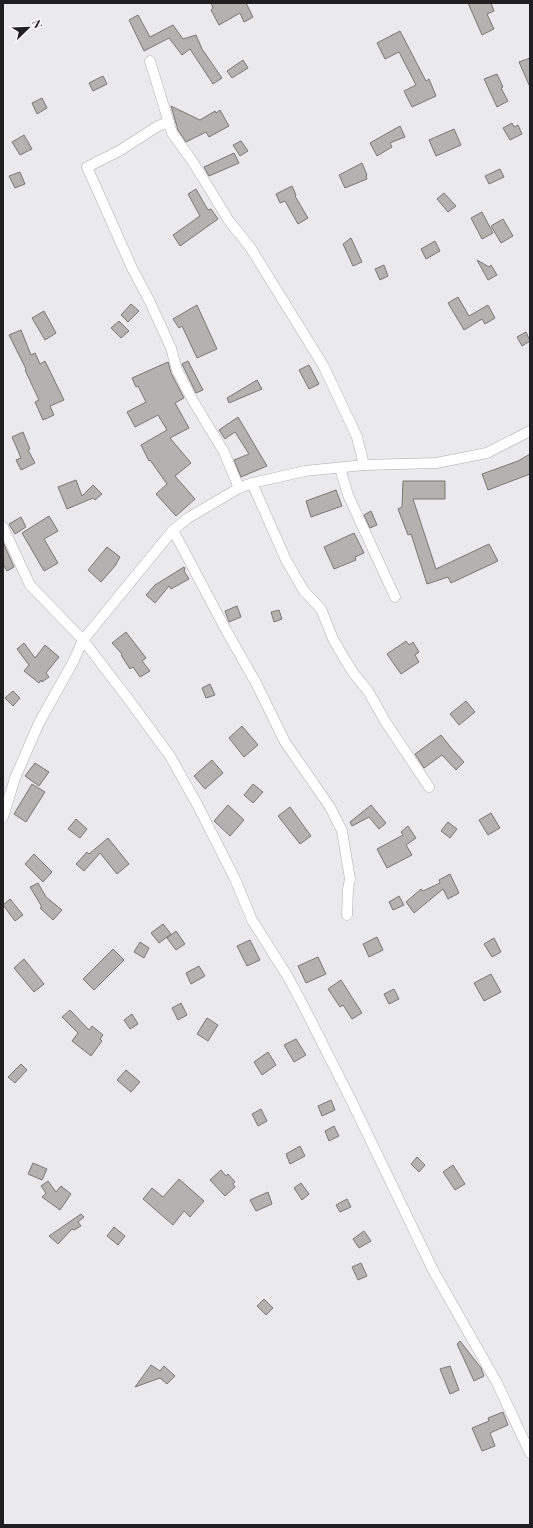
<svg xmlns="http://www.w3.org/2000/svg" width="533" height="1528" font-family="'Playfair Display',serif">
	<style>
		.building { fill: #b5b1af; stroke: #7b7775 }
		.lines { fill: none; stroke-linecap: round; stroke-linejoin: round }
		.minor-casing { stroke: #aeadb1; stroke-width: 11 }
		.minor { stroke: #fff; stroke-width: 10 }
	</style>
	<rect width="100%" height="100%" fill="#eae9ed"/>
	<!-- building -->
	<g class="building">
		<path d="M211,3H246L253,17L244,22L240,13L219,25L211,10L213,8Z"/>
		<path d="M468,3H491L494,11L487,14L494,29L482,35Z"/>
		<path d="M138,15L150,37L173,25L183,39L196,35L202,49L222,78L213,84L190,49L182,55L169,38L144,51L129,20Z"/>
		<path d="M400,31L426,81L429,79L436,96L412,107L404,91L416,85L399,52L385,59L377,43Z"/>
		<path d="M530,58V87L519,62Z"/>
		<path d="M243,60L248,68L232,78L227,71Z"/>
		<path d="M497,74L503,87L501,88L508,101L497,107L484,79Z"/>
		<path d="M103,76L107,84L93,91L89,83Z"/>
		<path d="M42,98L47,108L37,114L32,103Z"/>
		<path d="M171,106L200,120L215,111L216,113L220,110L229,126L209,137L206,132L186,142L178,130Z"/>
		<path d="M512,123L514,127L518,125L522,134L510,140L503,128Z"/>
		<path d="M400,126L405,137L390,143L392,147L377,156L370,143Z"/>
		<path d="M454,129L461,145L436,156L429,140Z"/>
		<path d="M24,135L32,149L20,155L12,142Z"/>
		<path d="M241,141L248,151L240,156L233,145Z"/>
		<path d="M234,153L239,163L209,176L204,167Z"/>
		<path d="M362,163L367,175L366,176L367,179L345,188L339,175Z"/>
		<path d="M500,169L504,177L489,184L485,176Z"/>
		<path d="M20,172L25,184L15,188L9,176Z"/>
		<path d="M292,186L296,195L295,196L308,218L298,224L285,201L280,203L276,194Z"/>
		<path d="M196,189L208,210L211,209L218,219L180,246L173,235L200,216L188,194Z"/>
		<path d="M444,193L456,206L448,212L437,199Z"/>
		<path d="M482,212L493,233L482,239L471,218Z"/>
		<path d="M503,219L513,236L501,243L491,226Z"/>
		<path d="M351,238L362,262L353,266L343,244Z"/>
		<path d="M435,241L440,251L426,259L421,249Z"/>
		<path d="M477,260L489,267L491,265L497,275L488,280Z"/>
		<path d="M384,265L388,276L380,280L375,269Z"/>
		<path d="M458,297L469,316L488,305L495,318L485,324L482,319L464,330L448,303Z"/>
		<path d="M131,304L139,311L128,322L121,315Z"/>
		<path d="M197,305L217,349L197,358L182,326L179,328L173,319Z"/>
		<path d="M44,311L56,333L45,340L32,318Z"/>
		<path d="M119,321L129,331L121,338L111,328Z"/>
		<path d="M21,330L31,355L35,353L40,364L45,361L64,400L50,406L54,415L43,420L35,402L39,400L25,370L26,369L9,335Z"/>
		<path d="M526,332L530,341L522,346L517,337Z"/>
		<path d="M188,361L203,390L196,393L182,364Z"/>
		<path d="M168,362L171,373L184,398L175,403L189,428L170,438L191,463L175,476L195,499L176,516L156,494L167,484L150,460L149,461L141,445L167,430L158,415L135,427L127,412L146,402L138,386L136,387L132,378Z"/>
		<path d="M309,365L319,384L309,389L299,370Z"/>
		<path d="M257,380L262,389L229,403L227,398Z"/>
		<path d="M238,417L267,466L241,477L234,460L249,454L235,432L225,439L219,430Z"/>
		<path d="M23,432L30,449L28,450L35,463L21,470L16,460L21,458L12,437Z"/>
		<path d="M530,454V474L488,490L482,474L518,461Z"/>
		<path d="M76,480L82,496L93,485L102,494L95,500L93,498L67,509L58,487Z"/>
		<path d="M403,481H445V499H413L436,569L489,544L498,561L451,583L448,577L427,584L411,534L408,535L398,509L402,507Z"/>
		<path d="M336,490L342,506L311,517L306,501Z"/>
		<path d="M371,511L377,525L370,528L364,515Z"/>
		<path d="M49,516L58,531L44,539L58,563L44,571L22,533Z"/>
		<path d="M21,517L26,527L15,534L9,524Z"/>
		<path d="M354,533L364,553L355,557L356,560L334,569L324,547Z"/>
		<path d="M3,542L14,567L7,571L3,564Z"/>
		<path d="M107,547L120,557L115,566L101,582L88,570Z"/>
		<path d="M184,567L185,569L184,571L189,579L171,589L169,586L155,603L146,595L155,585Z"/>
		<path d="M237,606L241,617L229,622L225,611Z"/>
		<path d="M279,610L282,619L274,622L271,612Z"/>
		<path d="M126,632L146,658L142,661L150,671L140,677L133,667L130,669L121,655L122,654L112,643Z"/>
		<path d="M406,641L409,645L413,642L419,652L415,655L419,662L401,674L387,654Z"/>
		<path d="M24,643L35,658L45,645L59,657L46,673L49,677L42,682L41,680L39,683L24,671L29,665L17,649Z"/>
		<path d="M210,684L215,695L206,698L202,688Z"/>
		<path d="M13,691L20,698L13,706L5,698Z"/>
		<path d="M466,701L475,712L459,725L450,714Z"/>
		<path d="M242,726L258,745L244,757L229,738Z"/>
		<path d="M441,735L452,749L464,762L456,770L442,755L424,768L415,754Z"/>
		<path d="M212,760L223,773L205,789L194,776Z"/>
		<path d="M35,763L49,772L39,786L25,776Z"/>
		<path d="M32,784L45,792L26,822L14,814Z"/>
		<path d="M253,784L263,792L253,803L244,795Z"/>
		<path d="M228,805L244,820L230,836L214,821Z"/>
		<path d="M371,805L386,823L379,829L369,817L352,826L350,822Z"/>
		<path d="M290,807L311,836L300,844L278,816Z"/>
		<path d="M491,813L500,828L488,835L479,820Z"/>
		<path d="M76,819L87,829L80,838L68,829Z"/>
		<path d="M448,822L457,829L450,838L441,831Z"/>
		<path d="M408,826L416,838L406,845L412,855L387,868L377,849L403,835L401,832Z"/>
		<path d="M108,838L129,864L117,874L100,853L84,871L76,864L87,852L89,854Z"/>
		<path d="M34,854L52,872L43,882L25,864Z"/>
		<path d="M450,874L459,893L448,899L443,889L414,913L406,902L421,889L423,891L440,883L439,880Z"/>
		<path d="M38,883L46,897L62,910L53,920L40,908L42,907L30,887Z"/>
		<path d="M399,896L404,905L393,910L389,902Z"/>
		<path d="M10,899L23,915L15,921L3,905Z"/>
		<path d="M163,924L171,934L159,943L151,933Z"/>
		<path d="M176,931L185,944L176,950L167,938Z"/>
		<path d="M377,937L383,950L369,957L363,944Z"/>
		<path d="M494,938L501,952L492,957L484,944Z"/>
		<path d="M250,940L260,960L247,966L237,946Z"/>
		<path d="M140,942L149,948L144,958L134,952Z"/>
		<path d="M113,949L124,960L94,990L83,979Z"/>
		<path d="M318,957L326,974L306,983L298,966Z"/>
		<path d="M24,959L44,984L34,992L14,968Z"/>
		<path d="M199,966L205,976L191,984L186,973Z"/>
		<path d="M491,974L501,992L484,1001L474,983Z"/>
		<path d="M341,980L362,1013L352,1019L343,1005L340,1007L328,989Z"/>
		<path d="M394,989L399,999L389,1004L384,994Z"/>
		<path d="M181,1003L187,1015L178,1020L172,1008Z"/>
		<path d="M70,1010L89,1030L92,1026L103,1035L100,1039L102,1041L91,1056L72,1041L78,1033L62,1017Z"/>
		<path d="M132,1014L138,1024L130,1029L124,1020Z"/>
		<path d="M207,1018L218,1025L208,1041L197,1034Z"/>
		<path d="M296,1039L306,1055L294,1062L284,1045Z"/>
		<path d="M268,1052L276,1065L262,1075L254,1062Z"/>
		<path d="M21,1064L27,1070L15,1083L8,1077Z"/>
		<path d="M126,1070L140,1082L131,1092L117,1080Z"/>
		<path d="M331,1100L335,1110L322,1116L318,1106Z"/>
		<path d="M261,1109L267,1121L258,1126L252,1114Z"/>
		<path d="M334,1126L339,1136L329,1141L325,1131Z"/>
		<path d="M300,1146L305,1156L290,1164L286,1154Z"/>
		<path d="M417,1157L425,1165L419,1172L411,1164Z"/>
		<path d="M33,1163L47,1169L42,1180L28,1174Z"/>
		<path d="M453,1165L465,1184L455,1190L443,1172Z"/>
		<path d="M221,1170L226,1176L228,1174L235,1182L233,1184L235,1187L225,1196L210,1180Z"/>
		<path d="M179,1179L204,1201L190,1217L184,1211L173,1225L143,1199L152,1188L163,1197Z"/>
		<path d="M48,1181L56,1192L61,1186L71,1194L60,1210L42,1197L46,1193L41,1186Z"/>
		<path d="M301,1183L309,1194L302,1200L294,1188Z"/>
		<path d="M268,1192L272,1204L256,1211L250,1200Z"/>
		<path d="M347,1199L351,1207L340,1212L336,1205Z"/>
		<path d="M81,1214L84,1217L78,1222L81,1226L74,1230L72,1229L58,1244L49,1236Z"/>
		<path d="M114,1227L125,1236L118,1245L107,1236Z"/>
		<path d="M364,1231L371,1241L359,1248L353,1239Z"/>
		<path d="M361,1263L367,1276L358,1280L352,1267Z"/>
		<path d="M264,1299L273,1308L266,1315L257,1306Z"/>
		<path d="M460,1341L481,1368L484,1376L474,1381L457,1344Z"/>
		<path d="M151,1365L160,1371L164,1366L175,1376L167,1384L160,1378L135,1387Z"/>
		<path d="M450,1366L459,1390L450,1394L440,1369Z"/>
		<path d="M503,1412L508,1425L490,1433L495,1446L482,1451L472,1428L489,1421L488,1418Z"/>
	</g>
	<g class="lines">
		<defs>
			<g id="minor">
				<path d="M150,61L172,133L193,162L229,221L250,247L323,365L357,437L364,465"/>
				<path d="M169,122L158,126L119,151L87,167L132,268L149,300L171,348L177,370L192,399L224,452L239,488"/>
				<path d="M340,468L348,495L395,597"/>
				<path d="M252,483L286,560L304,591L321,609L333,639L344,658L354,674L368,691L385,721L429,787"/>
				<path d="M3,527L30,585L83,640L129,700L170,756L198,806L235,879L252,920L288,977L304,1007L352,1102L433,1270L497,1383L530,1453"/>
				<path d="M173,530L227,632L255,681L285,742L330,807L342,831L350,879L348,889L347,915"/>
				<path d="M3,817L15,778L39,723L73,662L83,640L173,530L188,518L239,488L252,483L305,471L364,465L436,463L487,453L530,431"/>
			</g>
		</defs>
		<!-- minor casing -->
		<use href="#minor" class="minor-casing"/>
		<!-- minor -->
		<use href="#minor" class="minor"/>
	</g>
	<!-- border -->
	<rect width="533" height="1528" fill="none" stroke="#1f1e20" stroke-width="8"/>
	<!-- north arrow -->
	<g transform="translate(28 28) rotate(67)" stroke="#f8f6fa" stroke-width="3" paint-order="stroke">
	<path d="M0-3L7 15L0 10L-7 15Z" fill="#1f1e20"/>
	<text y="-6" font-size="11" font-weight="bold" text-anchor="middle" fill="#1f1e20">N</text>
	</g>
</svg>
